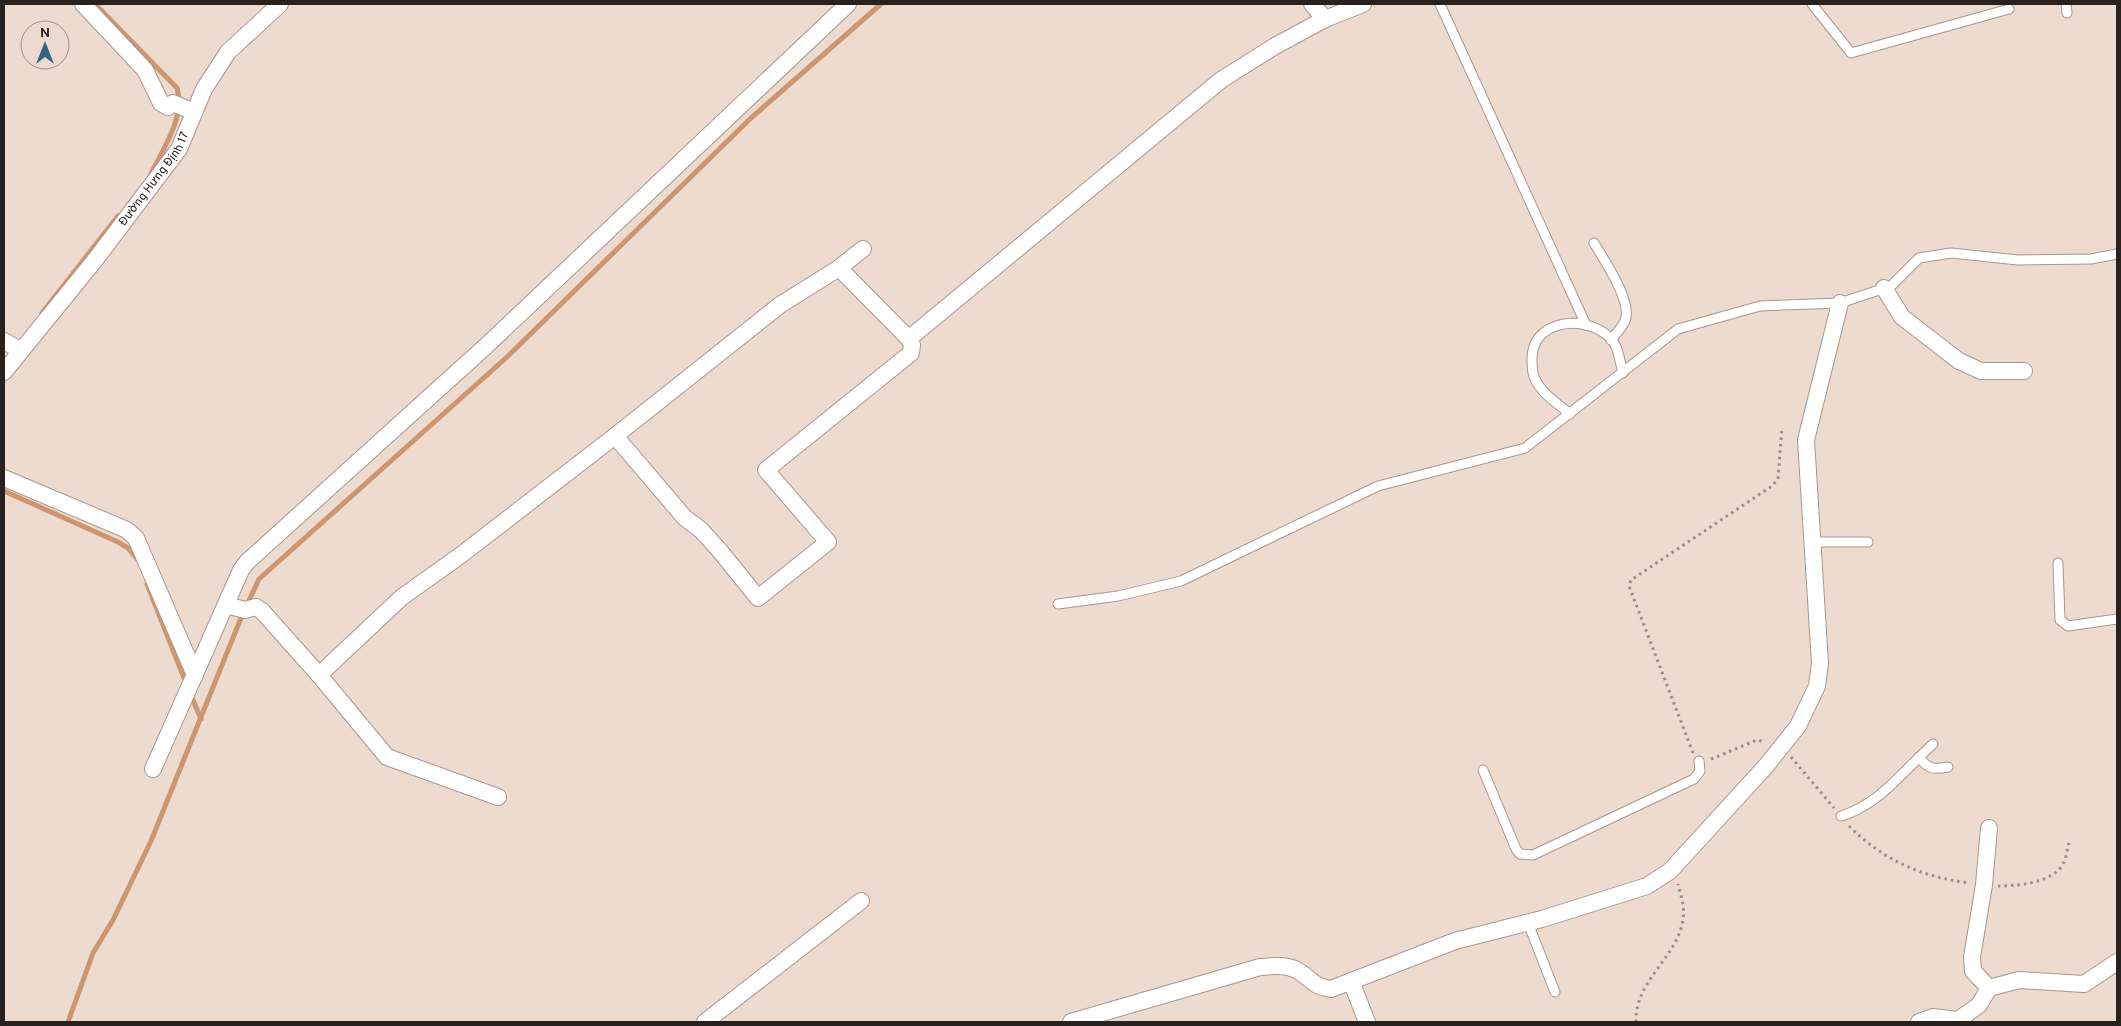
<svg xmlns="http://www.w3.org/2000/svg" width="2121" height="1026" font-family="Overpass,sans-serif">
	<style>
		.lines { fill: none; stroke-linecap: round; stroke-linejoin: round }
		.stream { stroke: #cd9670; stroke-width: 5 }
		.service-casing { stroke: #a8978c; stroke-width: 11 }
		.minor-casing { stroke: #a8978c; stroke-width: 18 }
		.path { stroke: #9c8e86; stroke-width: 3; stroke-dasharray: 2.5 4; stroke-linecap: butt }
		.service { stroke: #fff; stroke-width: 9 }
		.minor { stroke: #fff; stroke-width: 16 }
		.labels { text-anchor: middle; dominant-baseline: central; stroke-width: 4; stroke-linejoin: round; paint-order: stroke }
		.street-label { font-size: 12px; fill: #28211d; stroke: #eddbcf }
	</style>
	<rect width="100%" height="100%" fill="#eddbcf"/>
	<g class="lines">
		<!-- stream -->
		<g class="stream">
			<path d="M95,4L177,88C186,117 162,150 150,176"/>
			<path d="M42,313L118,216"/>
			<path d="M4,491L118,542L128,548L138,560"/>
			<path d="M147,584L186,683"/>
			<path d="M247,605L259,579L507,357L751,118L881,4"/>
			<path d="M190,693L201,719"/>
			<path d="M68,1022L93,953L113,920L151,841L243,613"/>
		</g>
		<defs>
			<g id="service">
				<path d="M1440,4L1586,325"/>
				<path d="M1812,4L1851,53L2009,9"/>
				<path d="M2066,4L2067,13"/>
				<path d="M1594,243C1604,260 1633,302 1625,321C1622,328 1615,334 1611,340"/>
				<path d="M1570,414C1557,403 1542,394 1535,379C1532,373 1532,366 1532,360C1531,321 1581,314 1607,335C1619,344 1619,360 1623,373"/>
				<path d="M1813,542H1868"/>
				<path d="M2058,563L2060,620L2068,626L2117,619"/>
				<path d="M1058,604L1118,596L1181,581L1378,486L1525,448L1678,329L1760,306L1840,303L1891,286L1919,258L1951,253L2018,260L2091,259L2117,254"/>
				<path d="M1919,757C1928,769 1933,770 1948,767"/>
				<path d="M1483,770L1516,849L1520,854L1533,855L1694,779L1700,771L1699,761"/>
				<path d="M1841,816C1879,805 1904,770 1933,744"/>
				<path d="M1528,923L1555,992"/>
			</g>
			<g id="minor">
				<path d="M83,4L145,70L161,103L168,107L173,103L194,112"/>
				<path d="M1312,4L1325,19L1363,4"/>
				<path d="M839,268L910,340"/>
				<path d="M1884,288L1902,317L1959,361L1981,371H2024"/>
				<path d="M4,341L20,350"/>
				<path id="s1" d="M4,372L95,260L179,149L204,89L228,52L280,4"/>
				<path d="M615,436L685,518L701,530L720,551L758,598L828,542L766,470L911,353L912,345L910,340L912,336L1221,80L1275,46L1325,19"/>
				<path d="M4,478L127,530L136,538L195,675"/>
				<path d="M226,605L245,610L256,607L262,611L319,675L402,597L461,555L615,436L780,305L839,268L863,249"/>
				<path d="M319,675L387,757L498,797"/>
				<path d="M153,769L241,570L247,562L486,346L848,4"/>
				<path d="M1351,981L1367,1022"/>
				<path d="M1989,988L1973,971L1972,957L1984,885L1989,828"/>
				<path d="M705,1022L861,901"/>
				<path d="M1071,1022L1260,967C1274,966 1288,964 1300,972C1314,981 1311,985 1331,989L1455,941L1542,919L1647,886L1670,871L1766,766L1798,726L1817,686L1820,663L1806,440L1840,303"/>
				<path d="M1919,1022L1933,1017L1958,1020L1979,1005L1989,988L2019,980L2084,984L2117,962"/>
			</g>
		</defs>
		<!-- service casing -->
		<use href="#service" class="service-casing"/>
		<!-- minor casing -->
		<use href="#minor" class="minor-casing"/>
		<!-- path -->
		<g class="path">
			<path d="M1693,753L1629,586L1631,580L1772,486L1778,479L1782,427"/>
			<path d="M1791,757L1834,808"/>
			<path d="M1711,759L1757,740L1765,742"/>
			<path d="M1849,826C1883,860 1922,877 1969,883"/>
			<path d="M1998,886C2017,886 2055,883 2064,862C2067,856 2067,849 2069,843"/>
			<path d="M1636,1022C1635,979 1678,958 1683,919C1685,907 1681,896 1678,884"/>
		</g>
		<!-- service -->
		<use href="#service" class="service"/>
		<!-- minor -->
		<use href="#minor" class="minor"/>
	</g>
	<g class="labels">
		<!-- street labels -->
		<g class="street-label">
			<text stroke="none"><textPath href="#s1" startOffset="245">Đường Hưng Định 17</textPath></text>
		</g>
	</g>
	<!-- border -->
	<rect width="2121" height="1026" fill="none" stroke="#28211d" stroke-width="10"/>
	<!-- north arrow -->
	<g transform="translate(45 45)"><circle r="24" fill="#eddbcf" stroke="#9e9188"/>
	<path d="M0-4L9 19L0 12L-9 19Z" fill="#336583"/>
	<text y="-8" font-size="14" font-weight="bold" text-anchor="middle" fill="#28211d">N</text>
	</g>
</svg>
